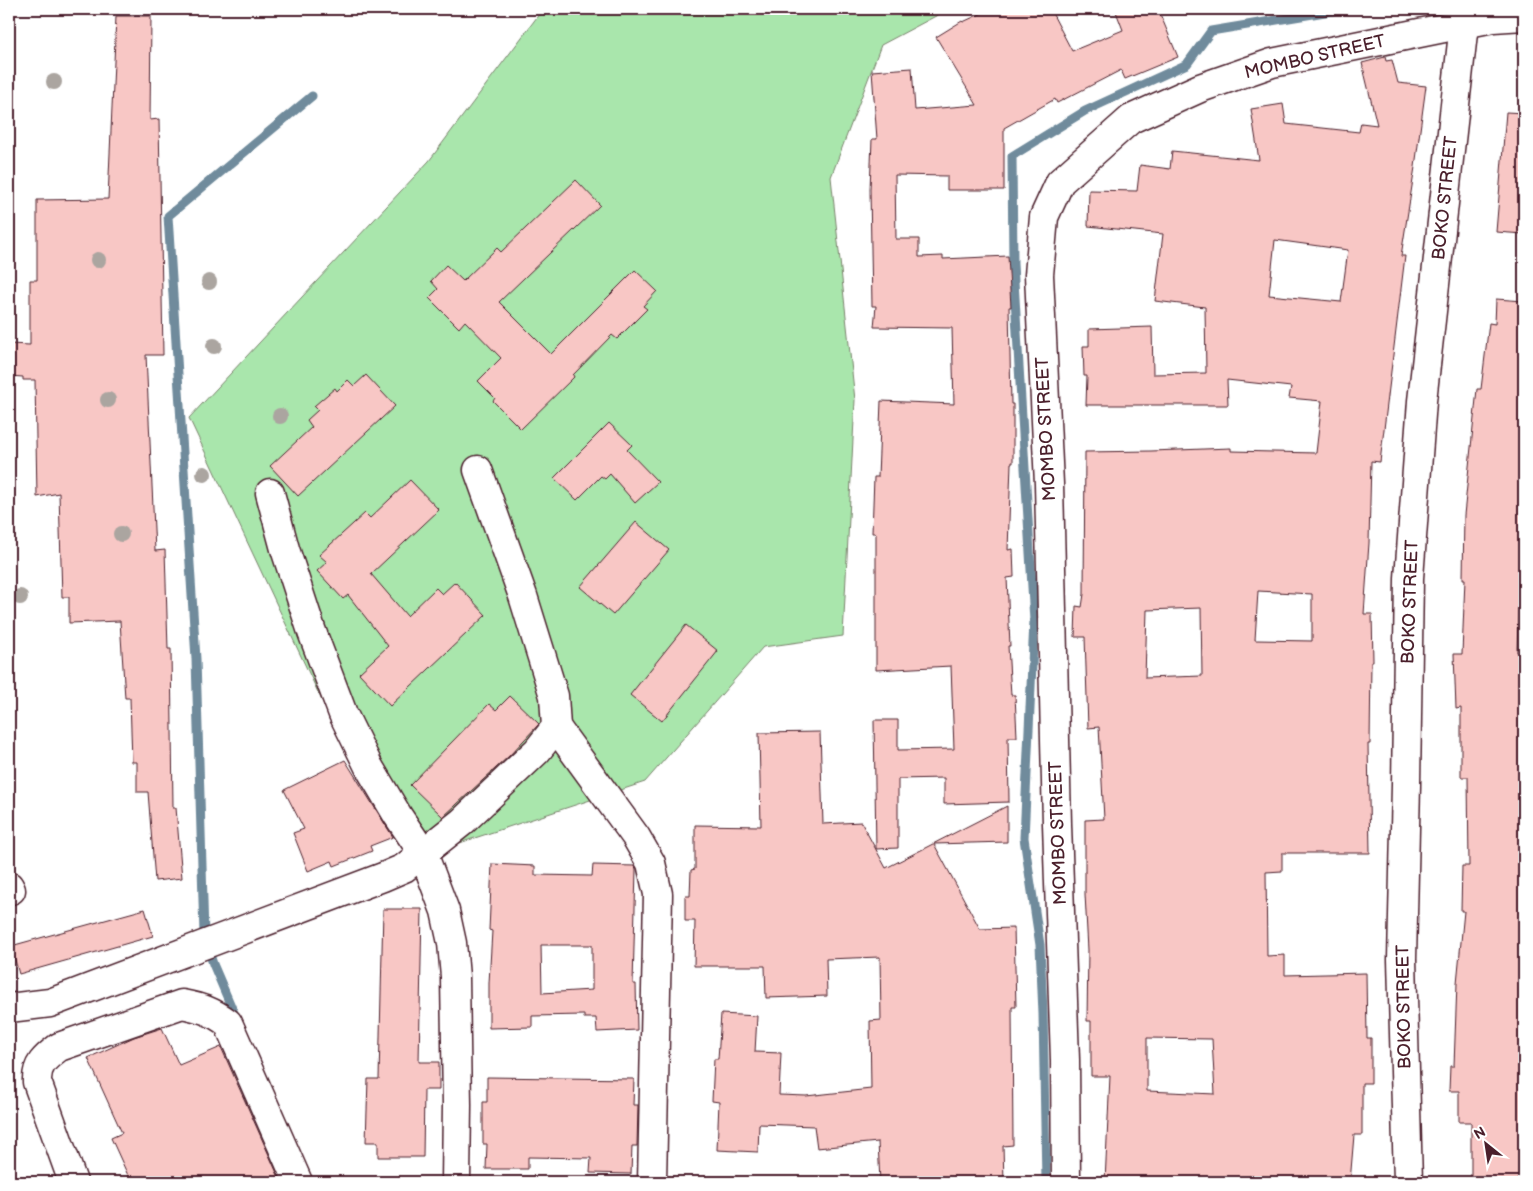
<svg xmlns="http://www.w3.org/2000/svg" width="1533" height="1191" font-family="'Balsamiq Sans',sans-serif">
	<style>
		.green { fill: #a9e6ac; stroke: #7a826c }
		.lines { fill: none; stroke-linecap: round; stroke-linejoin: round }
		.stream { stroke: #6f8b9c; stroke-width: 9 }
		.building { fill: #f8c7c5; stroke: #4a1f2b; fill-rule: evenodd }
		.minor-casing { stroke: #4a1f2b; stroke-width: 31 }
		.minor { stroke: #fff; stroke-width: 28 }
		.tree { fill: #aba5a0 }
		.labels { text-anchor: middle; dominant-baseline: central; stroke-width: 5; stroke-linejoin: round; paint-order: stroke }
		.street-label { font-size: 18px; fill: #4a1f2b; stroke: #fff }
	</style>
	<rect width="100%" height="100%" fill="#fff"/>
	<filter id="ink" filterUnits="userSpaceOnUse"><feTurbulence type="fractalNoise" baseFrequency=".02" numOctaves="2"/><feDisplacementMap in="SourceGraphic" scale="10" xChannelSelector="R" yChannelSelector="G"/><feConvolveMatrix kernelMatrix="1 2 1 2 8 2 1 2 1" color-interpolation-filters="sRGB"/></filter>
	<g filter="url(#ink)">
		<!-- green -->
		<path class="green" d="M543,9H949L881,45L831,177L855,400L843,636L763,647L645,782L414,858L347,754L189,418L429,161Z"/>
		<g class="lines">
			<!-- stream -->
			<g class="stream">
				<path d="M237,1020L213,964L204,935L196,659L168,216L312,96"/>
				<path d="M1046,1182L1043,1014L1040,945L1024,838L1034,621L1013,264L1012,156L1085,111L1187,64L1211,31L1343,9"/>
			</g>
		</g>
		<!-- building -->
		<g class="building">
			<path d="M991,9H1050L1072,51L1123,30L1115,9H1158L1178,57L1125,79L1121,70L1057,103L1055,99L1004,128V190H947V176L895,175L896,239H919V257L943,256V259L1008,256L1011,307H1009L1011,404H1013V463H1011L1008,550L1013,549L1014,577L1007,578L1010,646H1008L1011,695H1015L1017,737H1008L1009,802L944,804V778L898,779V848L876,849L874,720H898V750L954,749L951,666L876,670V533H872L874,477H878L881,401L954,404L952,328L874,327L876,306H872L870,189L872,139H877L872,71L912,68L915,110L977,105L936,37L962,21L963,22Z"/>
			<path d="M116,16H151L150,120L159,119L163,355H146L155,551L165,550L168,649H171L173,808H176L182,878L155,881L148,792H137V762H132L130,698H125L120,621L69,623V597H62L59,493L37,497L35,380H23V377L9,376V344L30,345V280H37V200L108,199Z"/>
			<path d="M1385,57L1386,61L1392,60L1398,83L1426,86L1415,167L1401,256H1405L1380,462L1371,461L1369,543L1364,614H1372L1373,661H1371L1370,744H1368L1370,853H1282V871L1266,872L1267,956L1285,955V975L1366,973L1367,1038H1371V1083H1362V1135H1354L1350,1182H1105L1110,1076H1091V1021H1087L1088,950L1085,894V820L1104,819L1099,727L1088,728L1085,637H1075L1076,606L1082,607L1084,594L1085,452L1151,451L1231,448V451L1316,453L1322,401L1289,398L1291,387L1227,380L1228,405H1086L1087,376H1084L1083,346H1089V329L1152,327L1153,374L1206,373L1205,307L1155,301L1163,234L1088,226L1089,190L1137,191L1140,165L1170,169L1172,151L1259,160L1251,109L1283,104L1286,124L1359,132L1361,123L1377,125L1362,63ZM1275,240L1348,250L1341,302L1269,295ZM1258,591L1312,594V641L1255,640ZM1201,608L1202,676L1145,678L1147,610ZM1147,1038L1212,1039L1215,1094L1147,1091Z"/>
			<path d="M1506,112L1524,113V234L1496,232Z"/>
			<path d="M576,180L600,205L499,302L551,354L635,270L657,291L643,306L647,309L617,339L612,335L573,375L574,377L521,429L493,401L495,398L478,381L501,358L465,321L459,328L429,298L438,289L431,281L446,265L463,281L497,248L501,252Z"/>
			<path d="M1496,299L1524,301V587H1519L1517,652H1524V721H1520L1521,787H1524V1182H1471V1122H1459V1091H1449L1450,1066H1454L1457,983L1464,911H1461L1462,866H1469L1468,777H1461V708L1456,709L1454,654H1462L1465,579H1463L1464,515L1477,389H1481L1489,323L1495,324Z"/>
			<path d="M366,375L395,406L298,496L270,466L312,427L307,420L318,410L314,406L335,388L337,391L348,380L354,386Z"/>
			<path d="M609,423L632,445L627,450L658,482L635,503L610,474L605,479L601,476L577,500L554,478Z"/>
			<path d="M410,480L439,510L371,574L407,616L436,588L442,594L455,582L486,615L390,706L359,673L388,646L348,595L343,599L317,571L327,562L319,555L365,513L370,518Z"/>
			<path d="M636,522L669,550L613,615L580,587Z"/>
			<path d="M686,625L718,651L662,721L630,695Z"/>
			<path d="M510,696L539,724L509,756L443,817L410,785L489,704L496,710Z"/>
			<path d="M820,732L823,824L861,822L886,868L1007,806V842L934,844L980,929L1014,928L1016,1007H1012L1013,1145L1003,1146L1004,1182H880L878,1142L817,1148L814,1126L759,1124L758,1152L717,1150L719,1102L712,1101L714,1059H718L721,1014L757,1016L755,1052L781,1053L779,1095L806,1096L871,1089L870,1021L881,1020L880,957L826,959L827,996L766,998L765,966H694L695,921H685V896H690L691,870L695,869V825L761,826L759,733Z"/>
			<path d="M345,760L393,837L370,846L372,851L334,866L332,861L308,871L293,833L304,829L284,790Z"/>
			<path d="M492,864L535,866V875L592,876L593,865L635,866L636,869L633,984H636L637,1030L597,1032L596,1018H584V1015L532,1016V1027L489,1028V983L492,931L489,930ZM541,945H592V990L542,993Z"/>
			<path d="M145,909L153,936L19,974L11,946Z"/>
			<path d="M383,909H422L419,1062H439V1090H424L423,1157H378V1142H366L368,1079H379Z"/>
			<path d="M162,1028L179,1065L221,1047L281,1182H131L111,1138L122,1133L88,1058L134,1037Z"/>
			<path d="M487,1077L634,1079L633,1105H638L637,1146H632L631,1174L590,1173L591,1158L528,1157V1169H486L487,1144H483V1102H487Z"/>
		</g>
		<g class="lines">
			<defs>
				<g id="minor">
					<path d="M270,493L285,549L312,632L343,714L369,767L398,816L423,853L445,911L452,943L455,977L457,1105L456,1182"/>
					<path d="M556,727L636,837L651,863L658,894L652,1182"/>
					<path d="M9,886L11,890"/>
					<path d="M9,1008L50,1003L383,877L404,868L462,822L537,751L556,727L554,696L523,596L478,470"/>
					<path d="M73,1182L37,1082C36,1064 46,1057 59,1047L182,1004C202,1008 212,1011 228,1023L298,1182"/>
					<path d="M1066,1182L1065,1060L1057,824L1049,484L1039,275L1044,217L1060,182L1131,119L1200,88L1272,63L1493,18L1524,16"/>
					<path d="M1408,1182L1402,959L1406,785L1409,578L1422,401L1464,24"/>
				</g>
			</defs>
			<!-- minor casing -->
			<use href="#minor" class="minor-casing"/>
			<!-- minor -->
			<use href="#minor" class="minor"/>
		</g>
		<!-- trees -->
		<g class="tree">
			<circle cx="54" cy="82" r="8"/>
			<circle cx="98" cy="260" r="8"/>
			<circle cx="209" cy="282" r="8"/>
			<circle cx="214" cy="346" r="8"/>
			<circle cx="108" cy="400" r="8"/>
			<circle cx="280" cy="416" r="8"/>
			<circle cx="204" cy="474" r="8"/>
			<circle cx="121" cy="534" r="8"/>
			<circle cx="20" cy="597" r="8"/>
		</g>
	</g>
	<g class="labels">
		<!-- street labels -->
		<g class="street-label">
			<text transform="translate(1315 57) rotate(-13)">MOMBO STREET</text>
			<text transform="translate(1445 198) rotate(-84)">BOKO STREET</text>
			<text transform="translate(1046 429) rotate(-93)">MOMBO STREET</text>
			<text transform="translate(1410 602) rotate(-88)">BOKO STREET</text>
			<text transform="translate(1058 833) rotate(-92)">MOMBO STREET</text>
			<text transform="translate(1404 1007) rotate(-91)">BOKO STREET</text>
		</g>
	</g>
	<!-- margin -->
	<rect width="1533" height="1191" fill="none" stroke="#fff" stroke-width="30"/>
	<rect x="15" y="15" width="1503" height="1161" fill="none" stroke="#4a1f2b" stroke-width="2" filter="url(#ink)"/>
	<!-- north arrow -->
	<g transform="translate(1486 1144) rotate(330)" stroke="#ffffff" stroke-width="4" paint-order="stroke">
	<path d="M0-4L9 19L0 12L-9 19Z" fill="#4a1f2b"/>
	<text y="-8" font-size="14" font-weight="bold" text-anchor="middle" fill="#4a1f2b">N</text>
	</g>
</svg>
